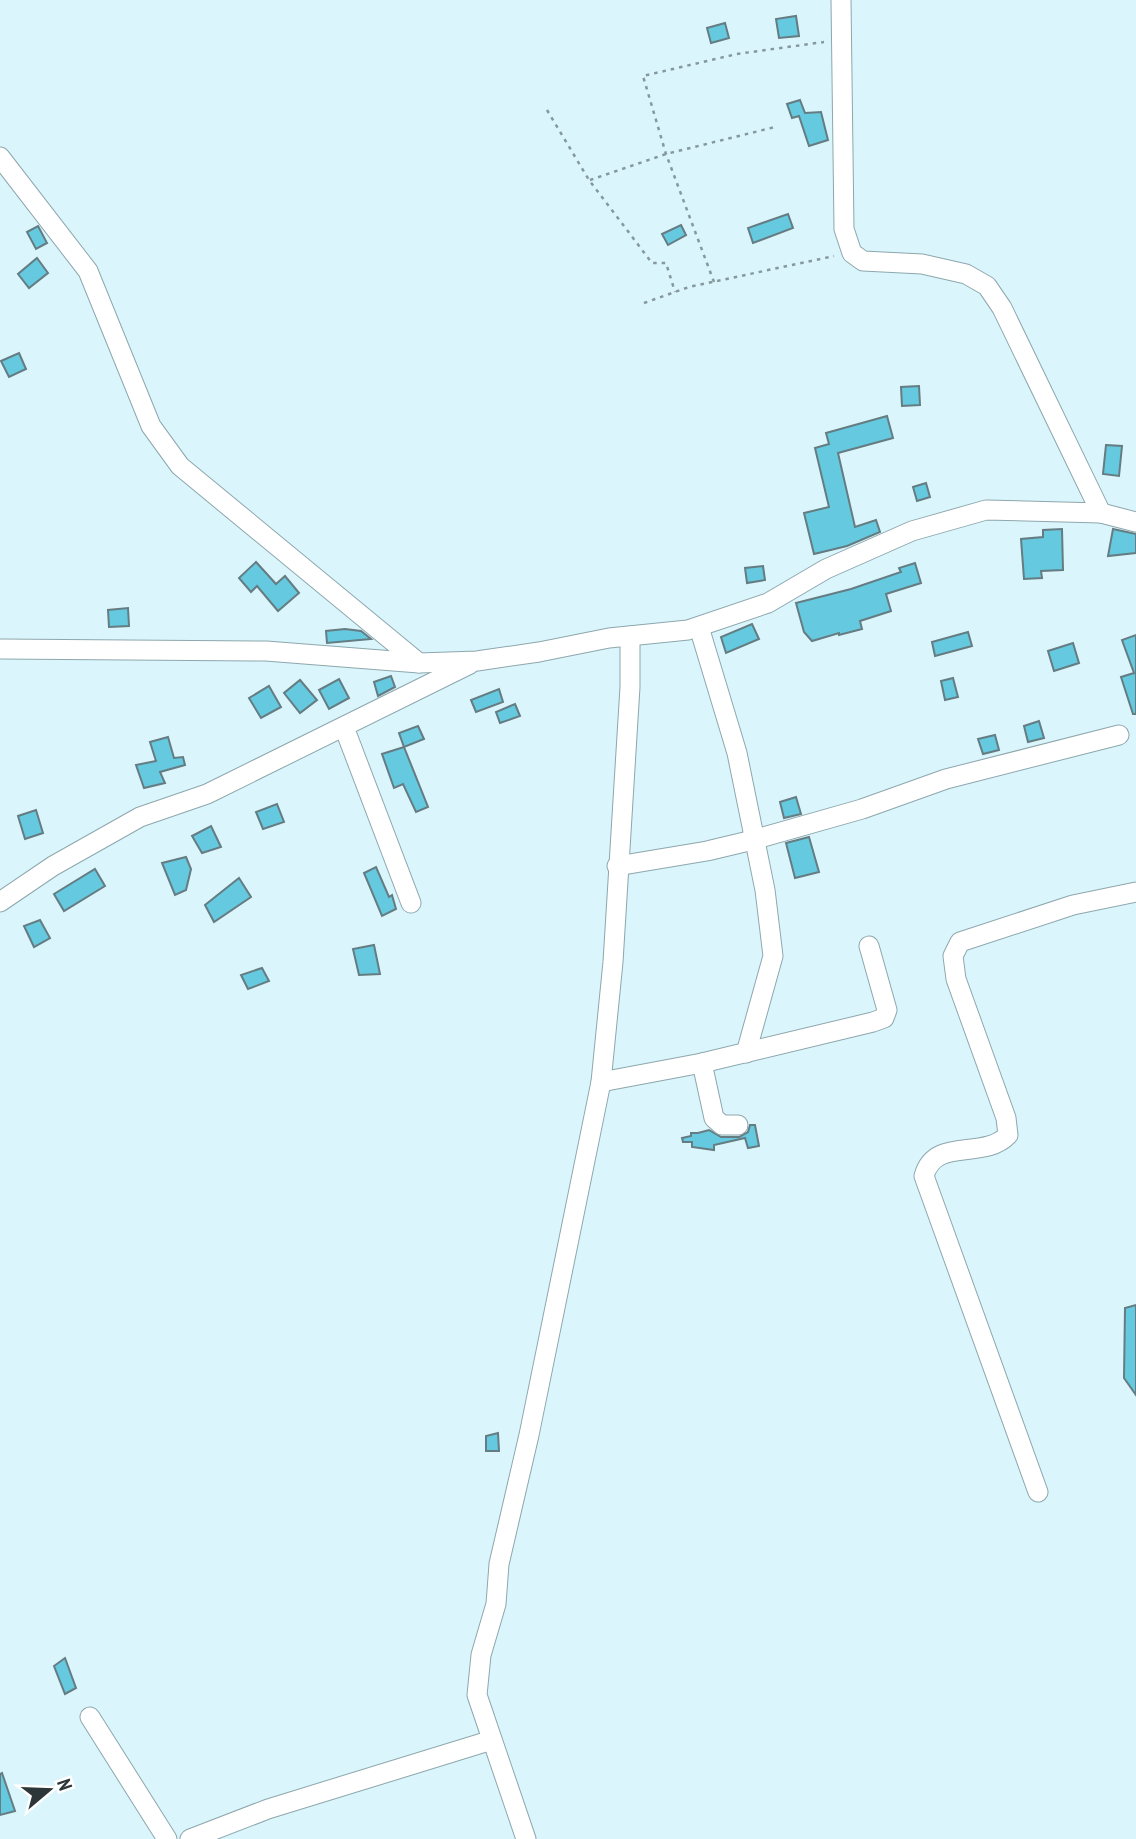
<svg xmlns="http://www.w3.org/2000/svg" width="1136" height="1839" font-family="'PT Sans Narrow',sans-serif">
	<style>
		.building { fill: #65cadf; stroke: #647c82; stroke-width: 2 }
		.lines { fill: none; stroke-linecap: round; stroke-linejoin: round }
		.minor-casing { stroke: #8da7ad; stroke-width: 21 }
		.path { stroke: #86989d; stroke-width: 2.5; stroke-dasharray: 3.5 5; stroke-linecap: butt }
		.minor { stroke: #fff; stroke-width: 19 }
	</style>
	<rect width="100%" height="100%" fill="#daf5fb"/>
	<!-- building -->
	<g class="building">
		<path d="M796,16L799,36L779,38L776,19Z"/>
		<path d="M725,23L729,38L711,43L707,28Z"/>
		<path d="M800,100L805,113L821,112L828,140L809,146L799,116L792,118L787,104Z"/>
		<path d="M788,214L793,228L753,243L748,228Z"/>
		<path d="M681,225L686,235L668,245L662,234Z"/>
		<path d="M38,226L47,243L36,249L27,232Z"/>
		<path d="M37,258L48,273L29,288L18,274Z"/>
		<path d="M19,353L26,369L9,377L1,361Z"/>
		<path d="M919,386L920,405L902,406L901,387Z"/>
		<path d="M887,416L893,438L838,453L855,527L876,520L880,532L847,546L814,554L804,513L829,507L815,448L829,444L826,433Z"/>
		<path d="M1106,445L1122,446L1119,476L1103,474Z"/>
		<path d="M926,483L930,497L917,501L913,487Z"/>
		<path d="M1062,529L1063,570L1041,571L1042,578L1024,579L1021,539L1043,537V530Z"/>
		<path d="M1113,529L1136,534V553L1108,556Z"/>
		<path d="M256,562L276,584L285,576L299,593L278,611L257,586L251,592L239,578Z"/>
		<path d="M915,563L921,583L886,594L891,611L860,621L862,629L839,635V633L812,641L804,632L796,603L851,589L901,572L899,568Z"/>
		<path d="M763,566L765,580L747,583L745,568Z"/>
		<path d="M128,608L129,626L109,627L108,610Z"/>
		<path d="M752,624L759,639L726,653L721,637Z"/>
		<path d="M345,629L361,631L371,639L327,643L326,631Z"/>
		<path d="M968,632L972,646L935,656L932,642Z"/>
		<path d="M1136,635V714H1133L1121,677L1134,673L1122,640Z"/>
		<path d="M1073,643L1079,663L1054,671L1048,651Z"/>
		<path d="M391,676L395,687L378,696L374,682Z"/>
		<path d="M953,678L958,697L945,700L941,681Z"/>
		<path d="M339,679L349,698L329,709L319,690Z"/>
		<path d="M300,680L317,700L300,713L284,693Z"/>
		<path d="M269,686L281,707L261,718L249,698Z"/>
		<path d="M499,689L503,702L476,712L471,700Z"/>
		<path d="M515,704L520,716L500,723L496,712Z"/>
		<path d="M1039,721L1044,738L1028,742L1024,726Z"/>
		<path d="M418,726L424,739L404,747L399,733Z"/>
		<path d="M995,735L999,750L983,754L978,739Z"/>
		<path d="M168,737L174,758L183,757L185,765L160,772L165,783L144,788L136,765L156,761L150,742Z"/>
		<path d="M404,747L428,807L416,812L403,784L394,788L382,754Z"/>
		<path d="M796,797L801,814L784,818L780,802Z"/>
		<path d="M277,804L284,822L263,829L256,812Z"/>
		<path d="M36,810L43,833L25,839L18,816Z"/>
		<path d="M211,826L221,847L202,853L192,836Z"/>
		<path d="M809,837L819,872L795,878L786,843Z"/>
		<path d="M186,857L191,869L186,890L175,895L162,863Z"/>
		<path d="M376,867L389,897L392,895L396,909L382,916L364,873Z"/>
		<path d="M95,869L105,886L64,911L54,894Z"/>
		<path d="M239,878L251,897L214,922L205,905Z"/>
		<path d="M40,920L50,938L34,947L24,926Z"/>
		<path d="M374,945L380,974L359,975L353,949Z"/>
		<path d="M262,968L269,981L248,989L241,975Z"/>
		<path d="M750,1125H755L759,1146L748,1148L745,1138L714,1145V1150L692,1147V1142H683L682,1138L691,1136V1133H698L709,1130L721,1137H739L748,1132Z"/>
		<path d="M1136,1305V1395L1124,1378L1125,1308Z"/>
		<path d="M498,1433L499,1451H486V1436Z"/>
		<path d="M65,1658L76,1688L65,1694L54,1666Z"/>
		<path d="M2,1773L15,1811L0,1815V1774Z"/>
	</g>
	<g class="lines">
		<defs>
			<g id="minor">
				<path d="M841,0L844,229L852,253L863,261L922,264L966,274L987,286L1002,308L1101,513"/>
				<path d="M0,157L88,271L151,426L180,466L419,663"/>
				<path d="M699,627L737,753L765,890L773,956L746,1053"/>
				<path d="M0,649L266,651L419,663L477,661L539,652L609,638L688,630L768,603L826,569L912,531L986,510L1101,513L1136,522"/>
				<path d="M344,727L411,903"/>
				<path d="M617,866L707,851L753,840L862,809L946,779L1119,735"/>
				<path d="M0,902L53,866L140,817L207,794L470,664"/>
				<path d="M702,1063L714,1118L722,1125H738"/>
				<path d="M601,1082L702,1063L873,1022L884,1018L887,1010L869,946"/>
				<path d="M1038,1492L924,1176C935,1136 983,1161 1008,1135L1006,1118L956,979L953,956L960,942L1073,905L1136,892"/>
				<path d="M90,1717L167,1839"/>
				<path d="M190,1839L268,1809L492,1740"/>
				<path d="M526,1839L477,1695L481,1655L496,1604L499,1564L529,1435L601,1082L613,962L630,687V636"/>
			</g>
		</defs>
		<!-- minor casing -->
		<use href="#minor" class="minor-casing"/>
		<!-- path -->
		<g class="path">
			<path d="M547,110L589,180L652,263H666L675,292"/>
			<path d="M590,180L666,154L775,127"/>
			<path d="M714,282L666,154L643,76L737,54L824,42"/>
			<path d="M644,303L689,287L834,256"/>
		</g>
		<!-- minor -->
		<use href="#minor" class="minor"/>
	</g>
	<!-- north arrow -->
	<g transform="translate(49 1790) rotate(71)" stroke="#ffffff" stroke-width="5" paint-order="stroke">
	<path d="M0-5L12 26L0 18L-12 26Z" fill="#2c3639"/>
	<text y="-10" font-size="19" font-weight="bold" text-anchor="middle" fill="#2c3639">N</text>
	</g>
</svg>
